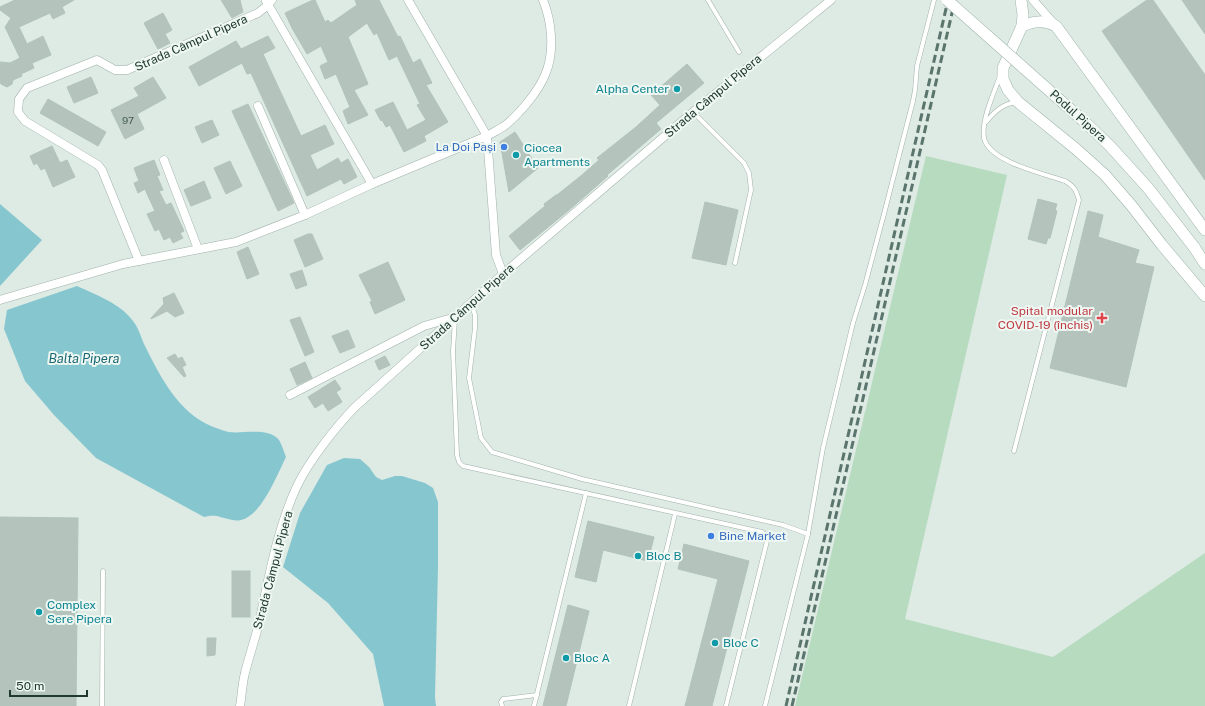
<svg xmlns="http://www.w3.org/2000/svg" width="1205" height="706" font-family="'Public Sans',sans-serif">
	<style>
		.green { fill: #b7dbbf }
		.water { fill: #86c7cf }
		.building { fill: #b4c4bd; stroke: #b1c3bb }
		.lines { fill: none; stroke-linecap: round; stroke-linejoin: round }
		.lane-casing { stroke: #a1b1ab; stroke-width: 5 }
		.street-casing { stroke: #a1b1ab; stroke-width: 9 }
		.secondary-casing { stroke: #9eb5ac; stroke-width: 12 }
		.lane { stroke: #fff; stroke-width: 4 }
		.street { stroke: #fff; stroke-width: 8 }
		.secondary { stroke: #fff; stroke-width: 11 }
		.rail { stroke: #5a756d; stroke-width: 3; stroke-dasharray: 8 4; stroke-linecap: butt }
		.secondary-bridge-casing { stroke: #9eb5ac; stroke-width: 12; stroke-linecap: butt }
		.secondary-bridge { stroke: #fff; stroke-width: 11 }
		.culture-dot { fill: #0f9aa8; stroke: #eef7f2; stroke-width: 1.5 }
		.shop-dot { fill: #3f7fe0; stroke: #eef7f2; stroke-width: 1.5 }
		.health-dot { fill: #e0444e; stroke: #eef7f2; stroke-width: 1.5 }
		.labels { text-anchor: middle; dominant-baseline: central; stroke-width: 4; stroke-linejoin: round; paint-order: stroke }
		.number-label { font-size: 10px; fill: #455c54 }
		.street-label { font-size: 12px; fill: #203931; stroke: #eef7f2 }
		.culture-label { font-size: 12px; fill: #0d838f; stroke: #eef7f2; text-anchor: start }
		.shop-label { font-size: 12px; fill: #366cbe; stroke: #eef7f2; text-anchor: end }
		.health-label { font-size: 12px; fill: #be3a42; stroke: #eef7f2; text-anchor: end }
		.water-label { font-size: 13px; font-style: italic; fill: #1b6874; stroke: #eef7f2 }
	</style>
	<rect width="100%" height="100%" fill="#deeae4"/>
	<!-- green -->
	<path class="green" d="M926,156L1007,175L905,619L1053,657L1205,553V706H795Z"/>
	<!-- water -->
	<g class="water">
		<path d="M0,204L42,240L0,286Z"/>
		<path d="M77,286C96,295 120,303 133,321C139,328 141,338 145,346C159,374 175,406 203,422C210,426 221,430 229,432C243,434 268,427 279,440C282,445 284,452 286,457C277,475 262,515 241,520C233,522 227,518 220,517C215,515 209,516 204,517L96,458L54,415L25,381L4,329L7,310Z"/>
		<path d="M344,458L360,459L369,467L376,477L382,480L395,476H402L425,483L433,488L438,502V568L435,697L436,706H384L373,654L328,603L283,567L300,513L327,465Z"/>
	</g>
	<!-- building -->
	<g class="building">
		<path d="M15,0H74L62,7L65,13L53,19L50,13L19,27L27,44L43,36L51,55L32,63L34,68L21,74L22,76L13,80L12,84L7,87L1,84L0,82V62L10,63L20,58L5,27L11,18L0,10V7Z"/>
		<path d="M221,0H240L243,12L232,18Z"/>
		<path d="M313,0H315L325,22L328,20L331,23L357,5L355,0H379L398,37L400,36L413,63L420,59L432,83L426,85L448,122L424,136L426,141L404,152L390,125L386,127L382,120L381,121L375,110L393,102L407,130L426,120L417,105L420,104L397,56L389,60L377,33L374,35L367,23L348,37L368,84L354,90L368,115L348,124L343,111L350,107L336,74L325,79L320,66L328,62L321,46L307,54L292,28L285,13Z"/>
		<path d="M1147,0H1153L1205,75V180L1102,31Z"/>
		<path d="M1182,0H1205V34Z"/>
		<path d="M163,13L172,30L165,34L170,43L158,49L144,23Z"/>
		<path d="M268,36L275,48L263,54L301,136L325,125L334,144L310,155L317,170L338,158L341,163L348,159L357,177L344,184L341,179L307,196L251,73L247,74L242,63L199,86L189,67L236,41L241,49Z"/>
		<path d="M687,64L704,83L656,123L661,129L607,175L608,176L569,210L520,250L509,236L545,206L544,204L556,195H557L582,175L599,160L597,158L636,127L660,105L651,95Z"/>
		<path d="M91,77L98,93L74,103L67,87Z"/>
		<path d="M153,77L166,98L137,114L144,129L125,139L111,110L139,96L134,88Z"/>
		<path d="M48,99L106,132L98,146L40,113Z"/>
		<path d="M248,104L294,203L278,211L232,111Z"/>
		<path d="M212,120L219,135L202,143L195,127Z"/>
		<path d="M515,132L538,168L509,192L500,142Z"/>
		<path d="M52,146L60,163L67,160L75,177L53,187L45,168L41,170L37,163L34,165L30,156Z"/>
		<path d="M154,160L160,175L157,176L163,190L159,191L166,205L171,203L184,231L180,233L183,238L173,243L170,237L164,240L159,229L155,231L147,214L155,211L148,196L145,189L138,193L134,183L139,181L134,168Z"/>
		<path d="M230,161L242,186L226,194L214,168Z"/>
		<path d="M204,181L211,198L191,206L184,190Z"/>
		<path d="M1038,199L1057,204L1055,210L1057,211L1050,238H1048L1046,244L1028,239Z"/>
		<path d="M705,202L738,210L726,265L692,258Z"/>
		<path d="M1088,211L1103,215L1098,237L1139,250L1135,263L1154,267L1126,387L1050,368Z"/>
		<path d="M308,234H312L323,259L305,267L294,240Z"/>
		<path d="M248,247L259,274L247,279L237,252Z"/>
		<path d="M388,262L405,300L375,314L370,302L372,301L359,275Z"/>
		<path d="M302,270L307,285L296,289L290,274Z"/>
		<path d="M174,293L184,313L175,317L167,311L151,319V318L164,304L163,298Z"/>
		<path d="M300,317L314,352L305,356L290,320Z"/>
		<path d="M348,330L355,347L340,353L332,336Z"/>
		<path d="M175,354L178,359L182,357L186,365L182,367L186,376L184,377L167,358Z"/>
		<path d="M385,356L390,365L379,370L375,361Z"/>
		<path d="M305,362L312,378L297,385L290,369Z"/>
		<path d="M335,380L341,389L336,392L342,402L328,411L323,403L315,408L308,397Z"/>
		<path d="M0,517L78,518L76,706H0Z"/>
		<path d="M588,521L654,537L648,561L603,550L596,582L575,577Z"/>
		<path d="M684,544L749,561L712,706H685L718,579L678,569Z"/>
		<rect x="232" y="571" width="18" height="46"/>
		<path d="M568,605L589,611L566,706H543Z"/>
		<path d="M207,638H216L215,655L207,656Z"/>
	</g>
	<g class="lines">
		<defs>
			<g id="lane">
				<path d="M708,0L739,52"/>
				<path d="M1000,76C994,93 981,120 984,138C989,162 1045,174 1065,181C1074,186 1076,190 1079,200L1014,451"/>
				<path d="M693,112L744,163L749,173L751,190L735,263"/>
				<path d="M986,122C995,111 1003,104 1016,102"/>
				<path d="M471,303L475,315V328L469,378L481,438L492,452L582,479L783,525L808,534"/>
				<path d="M455,319L453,351L457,455L459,462L463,466L762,532L766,535L767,541L726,706"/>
				<path d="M102,706L103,571"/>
				<path d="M502,706L501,702L503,699L537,695"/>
				<path d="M534,706L586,493"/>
				<path d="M629,706L675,514"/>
				<path d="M765,706L808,534L823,448L853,323L865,285L884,214L913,101L915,90L917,66L934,0"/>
			</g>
			<g id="street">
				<path d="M408,0L487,136L496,255L503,274"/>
				<path d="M1033,0L1055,25"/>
				<path d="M266,1L372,184"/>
				<path d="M258,106L305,215"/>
				<path d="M164,160L198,249"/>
				<path d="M139,261L102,170L98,165L25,121L18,112L19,99L27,88L97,60L115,70H127L258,13L268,5L272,0"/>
				<path d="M0,300L123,264L236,242L305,215L372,184L487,136C492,133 498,130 503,127C518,116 538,92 545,75C555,52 552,22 543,0"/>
				<path d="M290,395L424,326L452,318"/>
				<path d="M240,706C242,695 242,684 245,673C249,656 255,640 259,623C269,577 277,529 297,486C309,461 335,428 354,408L503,274L693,112L831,0"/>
			</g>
			<g id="secondary">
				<path d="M1021,0L1023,15L1022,26L1003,68V79L1008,90L1018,102L1076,149L1105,175L1131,205L1162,245L1205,296"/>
				<path d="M1022,26C1034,21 1044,20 1056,26L1205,230"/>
				<path d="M1194,247L1205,264"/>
			</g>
		</defs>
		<!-- lane casing -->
		<use href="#lane" class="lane-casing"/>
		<!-- street casing -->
		<use href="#street" class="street-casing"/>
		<!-- secondary casing -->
		<use href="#secondary" class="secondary-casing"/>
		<!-- lane -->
		<use href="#lane" class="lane"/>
		<!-- street -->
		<use href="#street" class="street"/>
		<!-- secondary -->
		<use href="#secondary" class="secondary"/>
		<!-- rail -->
		<g class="rail">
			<path d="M786,706L948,0"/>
			<path d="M792,706L955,0"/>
		</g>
		<defs>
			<path id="secondary-bridge" d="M947,0L1087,124L1110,146L1148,188L1194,247"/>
		</defs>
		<!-- secondary-bridge casing -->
		<use href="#secondary-bridge" class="secondary-bridge-casing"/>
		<!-- secondary-bridge -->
		<use href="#secondary-bridge" class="secondary-bridge"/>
	</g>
	<!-- markers -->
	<g class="culture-dot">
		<circle cx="677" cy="89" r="4"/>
		<circle cx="516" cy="155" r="4"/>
		<circle cx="638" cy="556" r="4"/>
		<circle cx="39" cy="612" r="4"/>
		<circle cx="715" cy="643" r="4"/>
		<circle cx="566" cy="658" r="4"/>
	</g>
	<g class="shop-dot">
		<circle cx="504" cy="147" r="4"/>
		<circle cx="711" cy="536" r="4"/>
	</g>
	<path class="health-dot" d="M1100 312h4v4h4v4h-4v4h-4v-4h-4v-4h4z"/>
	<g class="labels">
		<!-- number labels -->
		<g class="number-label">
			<text x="128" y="120">97</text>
		</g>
		<!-- street labels -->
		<g class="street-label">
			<text transform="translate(191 43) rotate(-24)">Strada Câmpul Pipera</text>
			<text transform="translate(713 96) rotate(-40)">Strada Câmpul Pipera</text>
			<text transform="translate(1078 116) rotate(42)">Podul Pipera</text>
			<text transform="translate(467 307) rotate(-42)">Strada Câmpul Pipera</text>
			<text transform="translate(273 570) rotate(-75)">Strada Câmpul Pipera</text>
		</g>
		<!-- culture labels -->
		<g class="culture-label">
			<text x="669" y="89" text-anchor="end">Alpha Center</text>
			<text x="524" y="148">Ciocea<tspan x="524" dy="14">Apartments</tspan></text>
			<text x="646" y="556">Bloc B</text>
			<text x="47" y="605">Complex<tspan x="47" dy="14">Sere Pipera</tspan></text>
			<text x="723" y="643">Bloc C</text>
			<text x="574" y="658">Bloc A</text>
		</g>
		<!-- shop labels -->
		<g class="shop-label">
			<text x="496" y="147">La Doi Pași</text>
			<text x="719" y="536" text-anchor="start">Bine Market</text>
		</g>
		<!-- health labels -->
		<g class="health-label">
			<text x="1093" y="311">Spital modular<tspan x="1093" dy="14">COVID-19 (închis)</tspan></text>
		</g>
		<!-- water labels -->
		<g class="water-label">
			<text x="84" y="358">Balta Pipera</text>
		</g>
	</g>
	<!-- scale -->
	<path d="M10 690v6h77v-6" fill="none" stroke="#203931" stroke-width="2"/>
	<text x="16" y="690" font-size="12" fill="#203931" stroke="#eef7f2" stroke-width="3" paint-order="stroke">50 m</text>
</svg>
